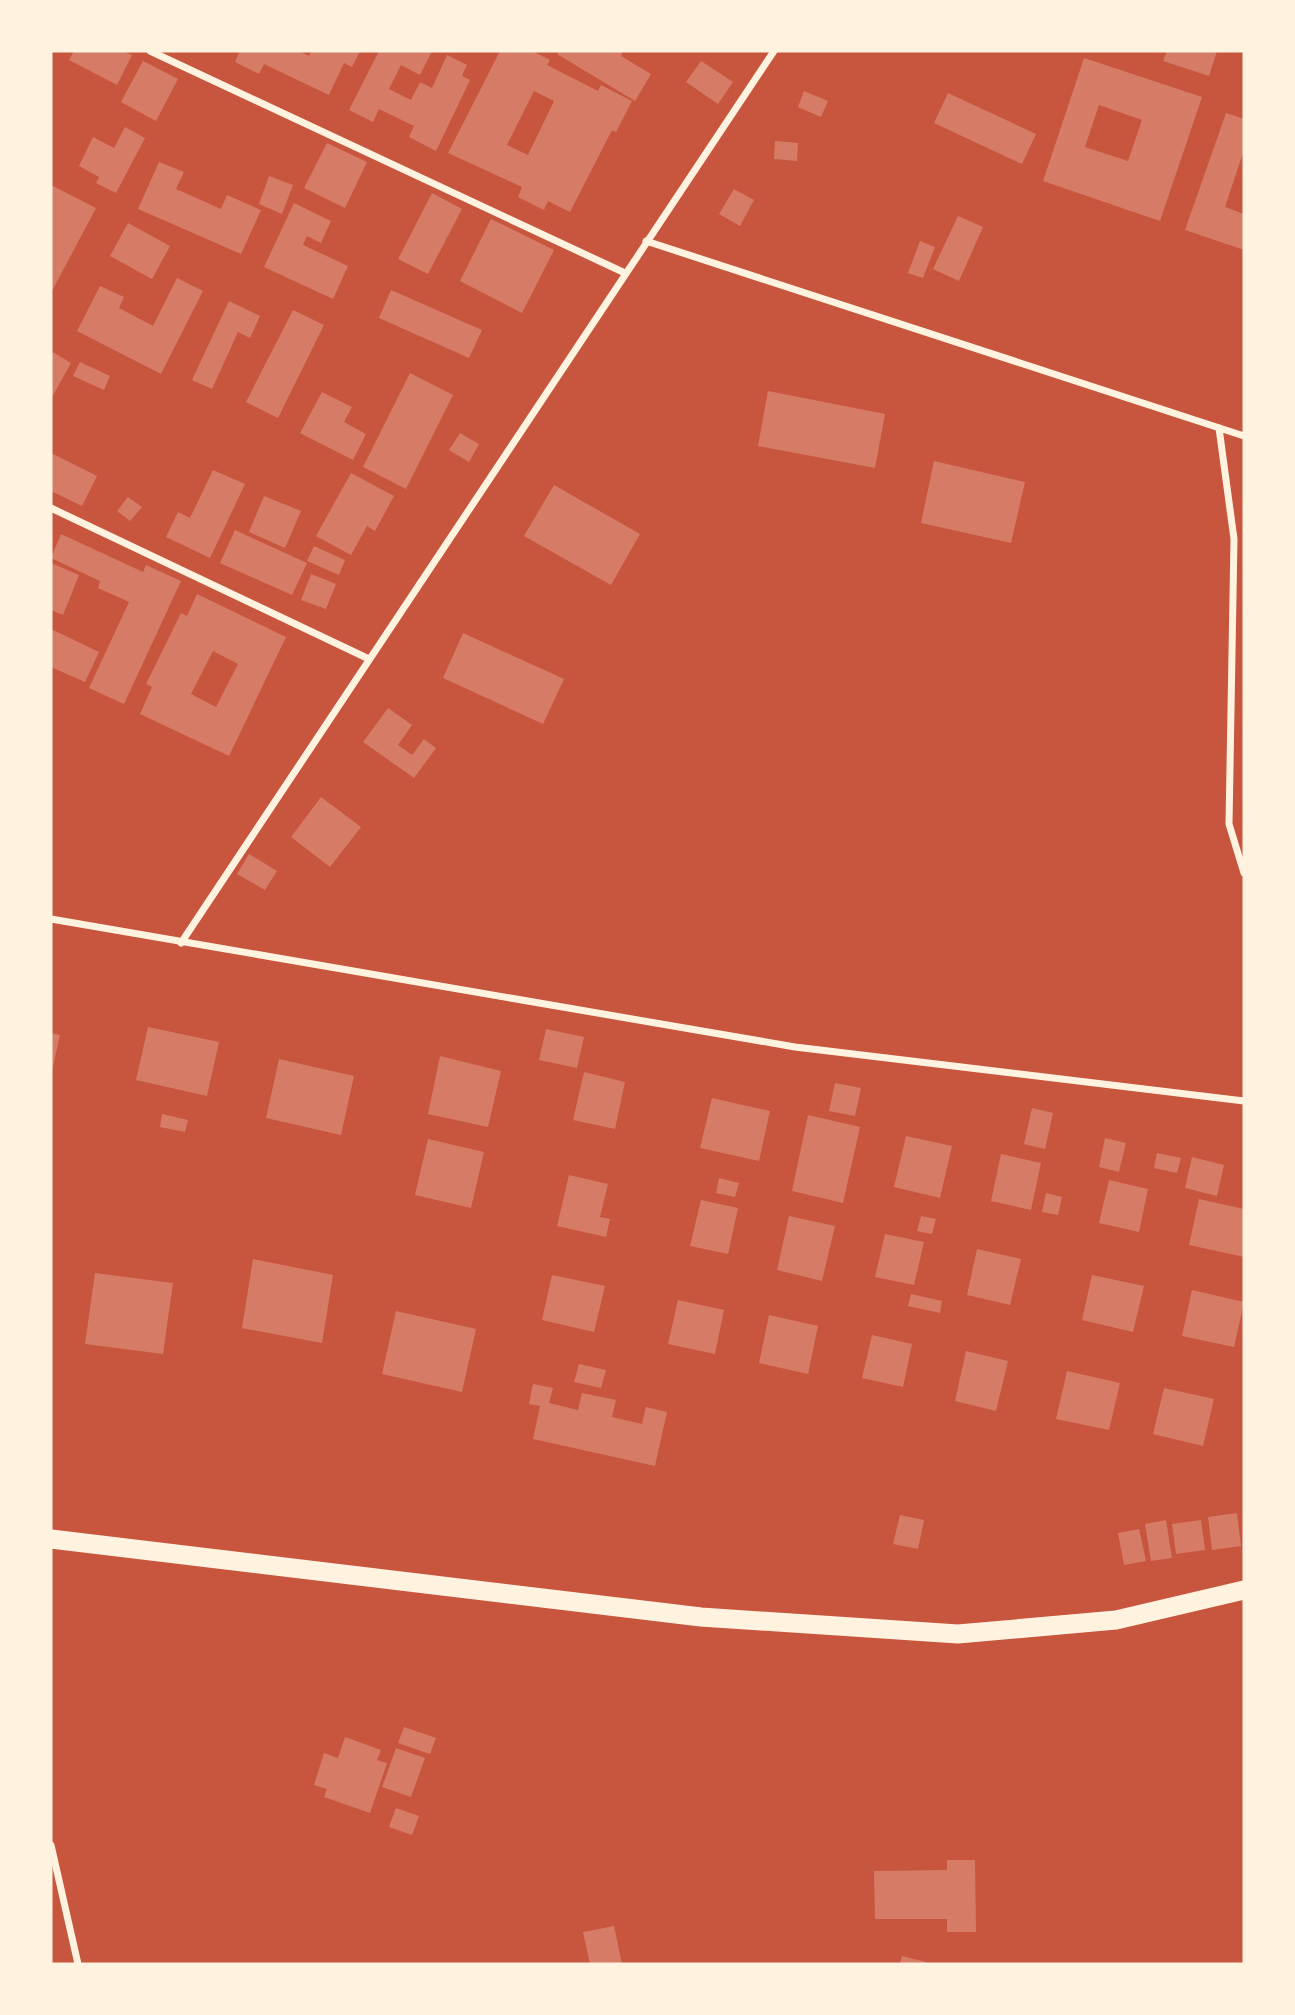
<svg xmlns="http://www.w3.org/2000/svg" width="1295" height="2015" font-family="'Public Sans',sans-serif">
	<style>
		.building { fill: #d67c66; fill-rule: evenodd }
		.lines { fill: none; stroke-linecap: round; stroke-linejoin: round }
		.minor { stroke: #fff3e0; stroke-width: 7 }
		.trunk { stroke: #fff3e0; stroke-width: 19 }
	</style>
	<rect width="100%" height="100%" fill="#c8553d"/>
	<!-- building -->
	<g class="building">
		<path d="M74,51H123L132,55L117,85L69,60Z"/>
		<path d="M240,51H299L309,56L311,51H360L352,67L344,63L329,95L264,64L259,74L235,62Z"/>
		<path d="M379,51H432L420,75L401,65L389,89L411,100L420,82L432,88L447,55L467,65L462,76L470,80L436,151L409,137L414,126L379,109L373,122L349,110Z"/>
		<path d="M500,51H532L550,60L547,65L598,91L601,85L632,101L616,132L612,130L570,212L548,201L544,210L518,197L522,187L448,153ZM534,91L554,101L528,155L507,145Z"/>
		<path d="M560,51H623L621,56L651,74L635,101L557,54Z"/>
		<path d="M1167,51H1217L1209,76L1163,61Z"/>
		<path d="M1084,58L1202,97L1160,221L1043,181ZM1099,105L1142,120L1128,161L1085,147Z"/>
		<path d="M143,61L178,79L156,121L121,102Z"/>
		<path d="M701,61L733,82L718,104L686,82Z"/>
		<path d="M804,91L828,101L821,117L798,107Z"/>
		<path d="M948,93L1036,134L1022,164L934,123Z"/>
		<path d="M1226,113L1244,119V150L1225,207L1244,214V250L1185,230Z"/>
		<path d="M125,127L145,138L116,193L96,183L99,177L79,166L93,137L114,148Z"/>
		<path d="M775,141L798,143L797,161L774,159Z"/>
		<path d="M327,143L367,162L345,208L304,188Z"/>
		<path d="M159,162L184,172L176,189L221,209L227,195L261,210L241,254L138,209Z"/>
		<path d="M269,176L293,185L282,214L259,204Z"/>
		<path d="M51,185L96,208L51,293Z"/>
		<path d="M734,189L754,200L740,226L719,214Z"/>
		<path d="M432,193L462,209L428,274L398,259Z"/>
		<path d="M294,203L331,221L321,243L307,236L303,245L348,266L333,299L264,267Z"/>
		<path d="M958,216L983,227L959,281L933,269Z"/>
		<path d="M491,219L554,250L522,313L460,281Z"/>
		<path d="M128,223L170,246L152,279L110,256Z"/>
		<path d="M920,241L935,247L923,278L908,273Z"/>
		<path d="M177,278L203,291L161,374L77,331L100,286L124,297L119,308L153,326Z"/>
		<path d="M391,290L482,330L469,358L379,318Z"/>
		<path d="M229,301L260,316L250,338L238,332L212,389L192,380Z"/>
		<path d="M293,310L324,325L278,418L246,402Z"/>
		<path d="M51,351L71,363L51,399Z"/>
		<path d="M80,362L110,376L104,390L73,376Z"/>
		<path d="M410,373L453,395L406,489L363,467Z"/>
		<path d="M768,391L885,414L875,468L758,446Z"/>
		<path d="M322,392L352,407L344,422L366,434L353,460L300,433Z"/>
		<path d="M460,433L479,444L469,462L449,450Z"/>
		<path d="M51,453L97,476L82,506L51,491Z"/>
		<path d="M934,461L1025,482L1011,543L921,523Z"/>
		<path d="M213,470L245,484L210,558L166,537L178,512L190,518Z"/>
		<path d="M351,473L394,496L375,531L367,526L351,555L316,536Z"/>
		<path d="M554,485L640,534L611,585L524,536Z"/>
		<path d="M264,496L301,511L285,548L249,532Z"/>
		<path d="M128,497L142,507L130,521L117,511Z"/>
		<path d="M235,530L307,563L292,595L220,563Z"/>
		<path d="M61,534L143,572L146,565L181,581L124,704L89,688L129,602L98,588L100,581L51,558Z"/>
		<path d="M314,546L345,560L339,575L307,561Z"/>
		<path d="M51,563L79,575L63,615L51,610Z"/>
		<path d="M311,574L336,584L326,609L301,600Z"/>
		<path d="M197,594L286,637L229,756L140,714L152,687L146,684L181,613L187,616ZM213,651L238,664L216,707L191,694Z"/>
		<path d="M51,629L99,652L85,682L51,667Z"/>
		<path d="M463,633L564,679L543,724L443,678Z"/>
		<path d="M388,708L412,725L398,745L412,755L424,739L436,748L414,778L363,742Z"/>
		<path d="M321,797L361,827L330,867L291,837Z"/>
		<path d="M249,854L277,871L265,890L237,874Z"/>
		<path d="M148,1027L219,1042L207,1096L136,1080Z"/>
		<path d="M546,1029L584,1037L577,1068L539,1060Z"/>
		<path d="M51,1033L60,1035L52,1071L51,1070Z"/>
		<path d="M440,1056L501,1071L488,1127L428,1114Z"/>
		<path d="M279,1059L354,1076L341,1135L266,1118Z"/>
		<path d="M584,1072L625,1082L615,1129L573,1120Z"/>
		<path d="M835,1083L861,1088L855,1116L829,1111Z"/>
		<path d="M712,1098L770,1111L759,1161L700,1148Z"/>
		<path d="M1032,1108L1053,1113L1045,1149L1024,1144Z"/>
		<path d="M162,1114L188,1120L185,1132L160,1127Z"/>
		<path d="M808,1115L860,1127L843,1203L792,1191Z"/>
		<path d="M906,1136L952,1146L940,1198L894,1187Z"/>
		<path d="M1105,1138L1126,1143L1119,1172L1099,1167Z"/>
		<path d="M428,1139L484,1152L471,1208L415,1195Z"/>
		<path d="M1157,1153L1181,1158L1177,1173L1154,1168Z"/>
		<path d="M1001,1154L1041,1163L1031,1210L991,1201Z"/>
		<path d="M1192,1157L1224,1165L1217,1196L1185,1188Z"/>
		<path d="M569,1175L608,1184L600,1217L610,1219L606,1237L557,1226Z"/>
		<path d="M719,1178L739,1183L735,1197L716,1193Z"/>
		<path d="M1109,1180L1148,1189L1139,1232L1099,1223Z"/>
		<path d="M1046,1193L1062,1197L1058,1215L1042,1212Z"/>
		<path d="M1199,1199L1244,1209V1257L1189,1245Z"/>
		<path d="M701,1200L738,1208L728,1254L690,1246Z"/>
		<path d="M789,1216L835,1226L822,1281L777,1270Z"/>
		<path d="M921,1216L936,1219L932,1234L917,1231Z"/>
		<path d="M885,1234L924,1242L914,1285L875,1277Z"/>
		<path d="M977,1249L1021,1259L1010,1305L967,1295Z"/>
		<path d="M253,1259L333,1275L322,1343L242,1328Z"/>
		<path d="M95,1273L173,1283L163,1354L85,1344Z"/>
		<path d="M552,1275L605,1286L594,1332L542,1320Z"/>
		<path d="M1092,1275L1144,1286L1133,1332L1082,1320Z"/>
		<path d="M1192,1290L1244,1302L1234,1347L1182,1336Z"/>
		<path d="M911,1294L942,1301L940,1313L908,1306Z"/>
		<path d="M678,1300L724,1310L715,1354L668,1344Z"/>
		<path d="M396,1311L476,1329L462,1392L382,1374Z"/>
		<path d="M769,1315L818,1326L808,1374L759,1363Z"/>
		<path d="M872,1335L912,1344L903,1387L862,1378Z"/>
		<path d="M966,1351L1008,1361L996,1411L955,1401Z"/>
		<path d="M579,1364L606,1370L601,1388L574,1382Z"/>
		<path d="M1067,1371L1120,1383L1109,1430L1056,1419Z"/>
		<path d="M533,1384L553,1388L549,1403L578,1410L582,1393L616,1400L612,1417L642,1424L646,1407L667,1412L655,1466L533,1439L540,1406L529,1404Z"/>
		<path d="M1164,1388L1214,1399L1203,1446L1153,1434Z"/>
		<path d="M1237,1513L1241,1546L1212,1550L1208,1517Z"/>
		<path d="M900,1515L924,1520L918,1549L893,1544Z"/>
		<path d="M1166,1520L1172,1558L1151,1561L1145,1524Z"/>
		<path d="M1201,1520L1205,1550L1176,1554L1172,1524Z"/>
		<path d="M1139,1529L1146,1561L1124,1565L1118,1533Z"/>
		<path d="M404,1727L436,1738L430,1754L398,1743Z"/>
		<path d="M345,1737L381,1750L377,1760L387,1763L370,1813L324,1797L327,1789L314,1785L324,1753L338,1758Z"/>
		<path d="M396,1748L425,1758L411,1797L382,1787Z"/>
		<path d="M396,1808L419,1816L412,1835L389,1827Z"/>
		<path d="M947,1860H975L976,1932H947V1919H875L874,1871L947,1870Z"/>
		<path d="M614,1926L622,1964H590L583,1932Z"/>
		<path d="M902,1956L926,1962V1964H900Z"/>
	</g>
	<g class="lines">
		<!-- minor -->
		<g class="minor">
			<path d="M150,51L625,273"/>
			<path d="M646,241L1244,436"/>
			<path d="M1219,428L1234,539L1229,824L1244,873"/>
			<path d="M51,508L369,659"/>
			<path d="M51,919L795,1047L1244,1101"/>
			<path d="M181,943L774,51"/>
			<path d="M51,1845L78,1964"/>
		</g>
		<!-- trunk -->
		<path class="trunk" d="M51,1539L701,1617L958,1634L1116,1620L1244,1590"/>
	</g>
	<!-- border -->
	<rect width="1295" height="2015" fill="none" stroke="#fff3e0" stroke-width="105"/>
</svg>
